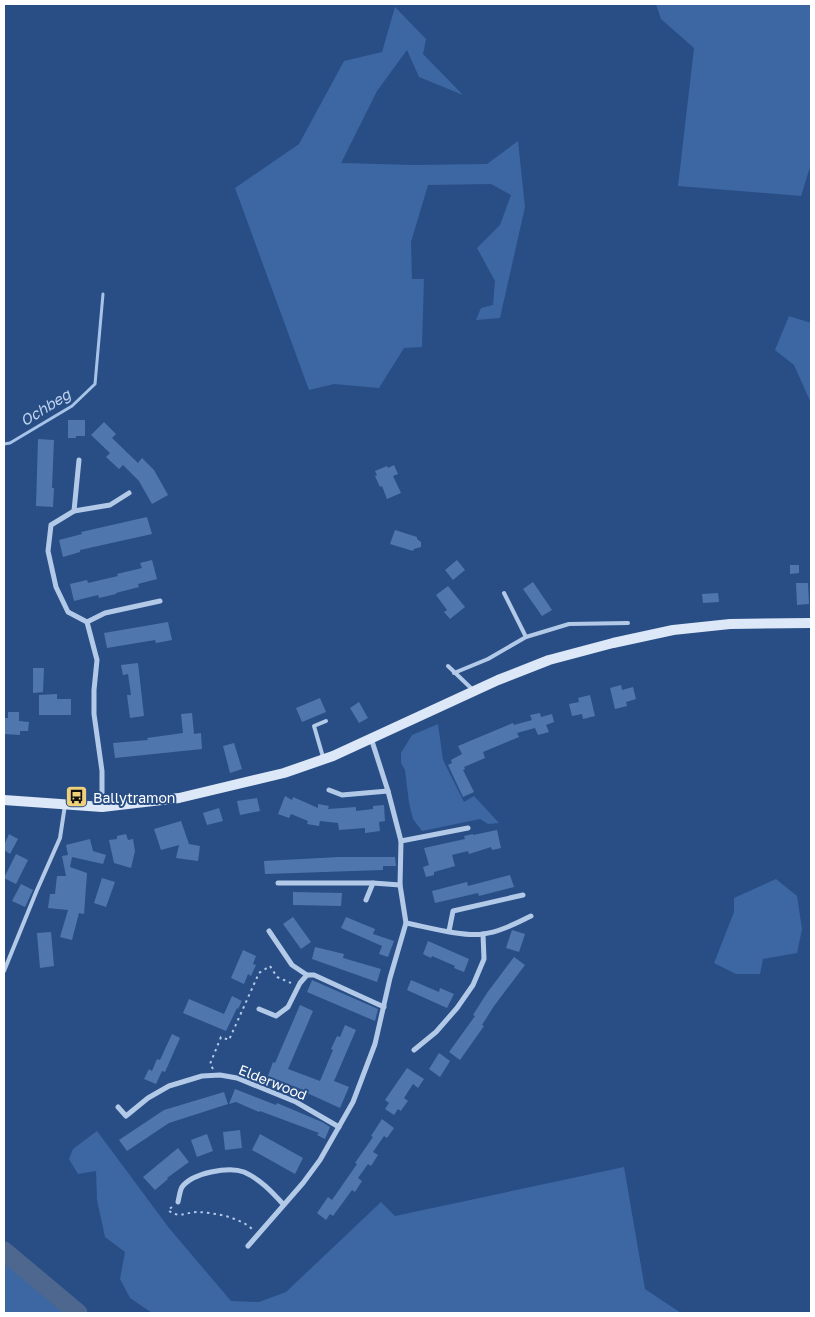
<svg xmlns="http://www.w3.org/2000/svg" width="815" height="1317" font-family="'Golos Text',sans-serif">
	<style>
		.green { fill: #3d67a2 }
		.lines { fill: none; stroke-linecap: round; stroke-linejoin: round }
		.stream { stroke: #a7c3e8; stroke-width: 3 }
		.river { stroke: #4d678f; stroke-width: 19 }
		.building { fill: #5077ad }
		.path { stroke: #b3c9e8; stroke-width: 2; stroke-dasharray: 2.5 4; stroke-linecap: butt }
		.service { stroke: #b3c9e8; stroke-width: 4 }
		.minor { stroke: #b3c9e8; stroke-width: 5 }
		.secondary { stroke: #dce7f7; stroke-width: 10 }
		.labels { text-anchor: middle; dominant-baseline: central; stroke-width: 4; stroke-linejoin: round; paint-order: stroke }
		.poi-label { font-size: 14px; fill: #fff; stroke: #284e85; text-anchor: start }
		.street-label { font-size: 14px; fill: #fff; stroke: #284e85 }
		.water-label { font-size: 15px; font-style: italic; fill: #bed3ef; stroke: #284e85 }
	</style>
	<rect width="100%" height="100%" fill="#284e85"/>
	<!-- green -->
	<g class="green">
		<path d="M656,4H811V164L801,196L678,186L694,48L661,19Z"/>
		<path d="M395,7L426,39L423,54L463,95L419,77L407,50L377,91L341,163L414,165L487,164L518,141L525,207L500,318L476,320L481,308L493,305L495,281L477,248L500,225L511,195L491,184L428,185L411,242L412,279H424L422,347L404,348L379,388L334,384L309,390L235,188L299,144L344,61L382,52Z"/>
		<path d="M789,316L811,323V403L794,365L775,350Z"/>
		<path d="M438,724L443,760L464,802L474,796L499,823L488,824L480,819L422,831L413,819L409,803L405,770L401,763V753L412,735Z"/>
		<path d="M776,879L797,896L802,929L797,953L763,959L760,974H736L714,963L734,912V898Z"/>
		<path d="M97,1131L169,1228L231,1301L259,1302L286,1292L381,1202L395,1216L624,1167L645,1289L681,1313H152L130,1298L120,1279L125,1252L105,1237L97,1200L96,1171L78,1174L69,1159L73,1149Z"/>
		<path d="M4,1251L10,1256L78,1313H4Z"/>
	</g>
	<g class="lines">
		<!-- stream -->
		<path class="stream" d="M4,444L10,443L72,406L95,384L103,294"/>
		<!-- river -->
		<path class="river" d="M4,1251L78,1313"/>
	</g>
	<!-- building -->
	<g class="building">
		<path d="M68,420H85V436H76V438H68Z"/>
		<path d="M104,422L116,434L112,438L138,463L142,458L154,470L168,495L152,504L139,481L123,465L119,469L106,457L110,453L91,435Z"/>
		<path d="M38,439L54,440L52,488H54L53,507L36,506Z"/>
		<path d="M394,465L398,474L393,476L401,493L387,499L382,486L380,487L375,476L377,475L375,471L387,466L388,468Z"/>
		<path d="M147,517L152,534L80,550V552L63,557L59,540L82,534L81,532Z"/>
		<path d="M395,530L417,537V539L421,542V547L414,549L413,551L390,544Z"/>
		<path d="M152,560L157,579L138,584L139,587L116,593V594L99,598L98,595L74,601L70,584L87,580L88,583L118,576L117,574L142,568L140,563Z"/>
		<path d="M457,560L465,570L453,580L445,570Z"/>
		<path d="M790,565H799V573L790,574Z"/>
		<path d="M533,582L552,610L542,616L523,589Z"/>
		<path d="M796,583H808L809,604L797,605Z"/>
		<path d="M448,586L465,607L450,619L444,612L447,610L436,595Z"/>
		<path d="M718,593L719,602L703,603L702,594Z"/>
		<path d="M168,622L172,640L156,643L155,640L107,648L104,633Z"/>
		<path d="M138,663L144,716L130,718L127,695H131L128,674L123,675L121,665Z"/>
		<path d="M33,668H44L43,692L33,693Z"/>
		<path d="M621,685L622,690L633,687L636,699L626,702L627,706L615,709L610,688Z"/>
		<path d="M57,694V699H71V715H39V695Z"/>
		<path d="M590,695L595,716L583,719L582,714L572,716L569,704L579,702L578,698Z"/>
		<path d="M320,698L326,712L302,722L296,708Z"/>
		<path d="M359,702L368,718L359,723L350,708Z"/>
		<path d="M8,712H19V721L29,722L28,731H20V735L4,734V718H8Z"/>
		<path d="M192,713L194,734L201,733L202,749L115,758L113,743L148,740L147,738L183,733L181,714Z"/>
		<path d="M540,713L541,717L552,714L554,722L546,725L549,732L538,735L535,728L517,733L519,737L483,752L485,758L464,767L465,769L463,770L474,792L463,797L448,765L452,763L451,760L462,754L458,746L513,723L514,725L532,720L530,715Z"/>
		<path d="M234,743L242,769L230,773L223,746Z"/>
		<path d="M285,796L292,800L293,797L318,808V804L329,806L328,809L356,807V811L373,809V806L384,805L385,821L379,822L380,831L365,833V828L339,830L338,823L320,821L319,826L307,824L308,821L291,814L289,818L278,814Z"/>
		<path d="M257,798L260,811L240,815L237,801Z"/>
		<path d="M219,808L223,821L207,825L203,813Z"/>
		<path d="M181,821L189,844L200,846L198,861L176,858L179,845L161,850L154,829Z"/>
		<path d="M497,830L501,848L492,850L491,847L469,854L468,851L452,855L455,866L434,872V875L426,877L423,867L429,865L424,848L465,839L464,836L473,834V835Z"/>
		<path d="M9,834L18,839L10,854L4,850V845Z"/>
		<path d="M126,834L128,840L133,839L135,851L131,868L114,863L109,840L117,839V836Z"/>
		<path d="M90,839L93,851L106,855L103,864L72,857L70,867L87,873L84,914L79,913L72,940L60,937L68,910L48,908L50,894H55L57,876H66L62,856L68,855L66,845Z"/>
		<path d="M16,854L28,860L16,884L4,878Z"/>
		<path d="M339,857H395L396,866H383V870L265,874L264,861Z"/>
		<path d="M510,875L514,887L479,896L478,893L435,903L432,891L467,882L468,886Z"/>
		<path d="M102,878L115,882L106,907L94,903Z"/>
		<path d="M21,884L33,890L25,907L12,901Z"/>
		<path d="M293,892L342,893L341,906L293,905Z"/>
		<path d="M293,917L311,942L301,949L283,924Z"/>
		<path d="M346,917L375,929L373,934L394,941L388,957L379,954L382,946L341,928Z"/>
		<path d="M512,930L525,934L519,952L506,948Z"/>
		<path d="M51,932L54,966L40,968L37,933Z"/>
		<path d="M428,941L469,959L464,972L454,968L455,966L432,956L431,958L423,954Z"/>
		<path d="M315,947L344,954L343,958L381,969L377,982L312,959Z"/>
		<path d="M243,950L256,956L253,964L256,965L251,976L248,974L244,984L231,978Z"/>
		<path d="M514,957L525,965L494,1006L482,1025L484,1026L460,1060L449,1052L475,1016L473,1015L487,993Z"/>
		<path d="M312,980L378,1009L375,1021L307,992Z"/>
		<path d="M411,980L439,992L440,988L454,994L447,1008L407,990Z"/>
		<path d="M232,996L242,1001L238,1009L237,1008L226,1031L183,1013L189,999L224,1014Z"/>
		<path d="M300,1005L313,1011L288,1069L320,1081L333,1050L331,1049L337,1036L340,1037L345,1025L356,1030L334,1081L349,1087L340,1108L307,1093L308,1092L268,1076L273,1062L275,1063Z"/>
		<path d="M172,1034L180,1038L165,1072L162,1071L156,1084L144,1079L149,1069L152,1071L157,1059L160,1060Z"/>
		<path d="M439,1053L450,1061L440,1077L429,1069Z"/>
		<path d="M407,1068L424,1079L418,1088L413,1084L404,1098L408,1101L402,1109L401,1111L398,1109L394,1115L385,1109L389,1103L385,1100Z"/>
		<path d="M235,1089L276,1105L277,1103L322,1122L330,1127L325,1139L317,1135L319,1133L260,1111L259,1112L236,1102L229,1104Z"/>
		<path d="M224,1092L228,1104L169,1123L127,1151L119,1140L164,1110Z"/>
		<path d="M382,1119L394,1128L387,1138L384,1136L373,1152L378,1155L371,1166L368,1164L358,1178L362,1181L355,1192L352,1190L333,1216L330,1214L326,1220L317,1213L328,1197L332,1200L357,1164L355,1163L373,1137L371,1136Z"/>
		<path d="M240,1130L242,1148L225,1150L223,1132Z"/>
		<path d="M207,1134L213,1151L197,1157L191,1140Z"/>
		<path d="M260,1134L303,1158L295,1174L252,1150Z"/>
		<path d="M178,1148L189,1162L167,1178L168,1179L155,1190L143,1177Z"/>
	</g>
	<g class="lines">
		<!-- path -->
		<g class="path">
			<path d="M213,1069L210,1064L221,1037L229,1040L259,973L270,966L277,977L291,983"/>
			<path d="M172,1207L168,1210C178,1219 186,1212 198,1212C215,1213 239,1217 252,1229"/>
		</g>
		<!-- service -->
		<g class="service">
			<path d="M504,593L526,637"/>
			<path d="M448,666L472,689"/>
			<path d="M454,673L488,659L526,637L569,624L628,623"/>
			<path d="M323,757L314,726L326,721"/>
			<path d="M4,971L37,890L60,838L65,805"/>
		</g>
		<!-- minor -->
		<g class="minor">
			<path d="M74,511L79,460"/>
			<path d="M87,622L105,613L160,601"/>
			<path d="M329,790L342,795L388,791"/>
			<path d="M102,807V771L94,714V690L97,660L87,622L68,612L56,587L48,551L51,525L74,511L110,505L129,493"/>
			<path d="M401,841L468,828"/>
			<path d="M278,883H373L400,885"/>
			<path d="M366,900L373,883"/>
			<path d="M406,923C427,927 463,937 483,934C500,932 516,923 531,916"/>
			<path d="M269,931L292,965L307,975"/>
			<path d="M449,931L453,911L523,895"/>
			<path d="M259,1009L276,1016L288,1007L300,983L307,975H314L384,1007"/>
			<path d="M414,1050L436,1032L457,1008L473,985L484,959L483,934"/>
			<path d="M118,1107L126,1116L148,1098L169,1086L202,1076L220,1075L237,1078L296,1102L339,1127"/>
			<path d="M178,1202C179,1198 180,1190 182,1187C192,1173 229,1166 244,1172C260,1179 272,1192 283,1204"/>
			<path d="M248,1246L303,1183L320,1160L353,1102L375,1044L390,978L406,923L400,885L401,841L388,791L371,738"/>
		</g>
		<!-- secondary -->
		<path class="secondary" d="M4,800L102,807L179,798L284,773L333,756L498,680L549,660L613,643L673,630L730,624L811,623"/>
	</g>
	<!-- icons -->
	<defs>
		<symbol id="bus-square" viewBox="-11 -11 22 22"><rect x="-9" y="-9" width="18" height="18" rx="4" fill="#efd179" stroke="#284e85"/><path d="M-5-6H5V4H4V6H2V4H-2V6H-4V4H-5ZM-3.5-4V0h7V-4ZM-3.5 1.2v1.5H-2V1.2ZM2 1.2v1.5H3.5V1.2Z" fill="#111"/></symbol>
	</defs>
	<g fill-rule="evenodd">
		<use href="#bus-square" x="64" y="784" width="25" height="25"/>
	</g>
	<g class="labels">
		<!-- poi labels -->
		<g class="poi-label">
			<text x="93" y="797">Ballytramon</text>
		</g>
		<!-- street labels -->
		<g class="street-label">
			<text transform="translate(273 1082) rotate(22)">Elderwood</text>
		</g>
		<!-- water labels -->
		<g class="water-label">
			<text transform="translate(45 407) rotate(-32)">Ochbeg</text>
		</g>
	</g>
	<!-- border -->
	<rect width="815" height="1317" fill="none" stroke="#ffffff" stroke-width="10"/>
</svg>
